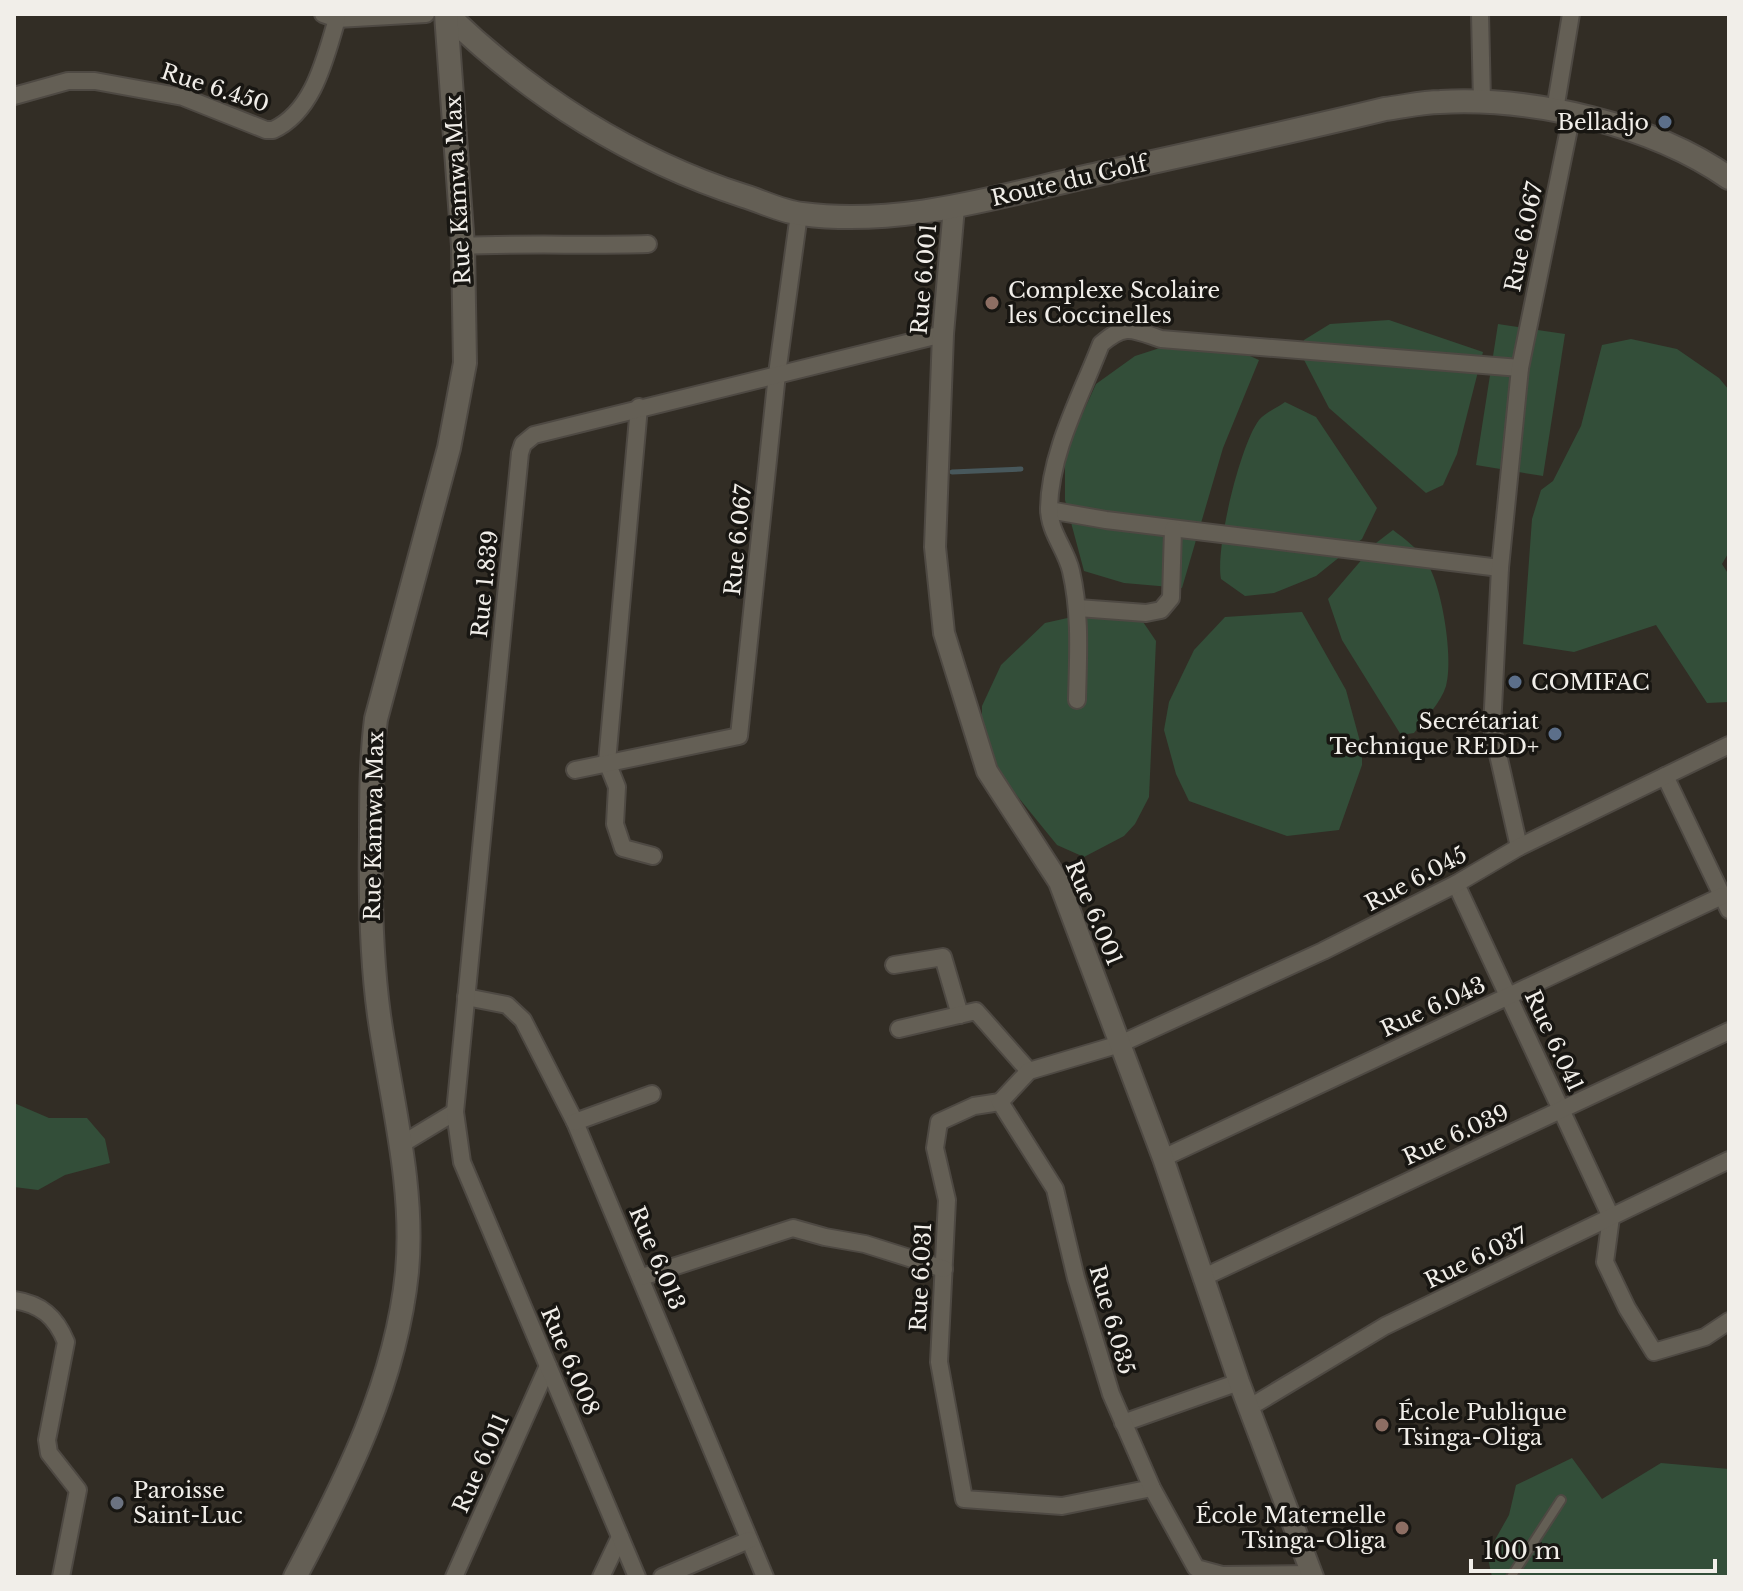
<svg xmlns="http://www.w3.org/2000/svg" width="1743" height="1591" font-family="'Libre Baskerville',serif">
	<style>
		.green { fill: #334e39 }
		.lines { fill: none; stroke-linecap: round; stroke-linejoin: round }
		.stream { stroke: #48585c; stroke-width: 5 }
		.service-casing { stroke: #4e4943; stroke-width: 12 }
		.minor-casing { stroke: #4e4943; stroke-width: 20 }
		.tertiary-casing { stroke: #4e4943; stroke-width: 24 }
		.secondary-casing { stroke: #4e4943; stroke-width: 26 }
		.service { stroke: #645f55; stroke-width: 8 }
		.minor { stroke: #645f55; stroke-width: 16 }
		.tertiary { stroke: #645f55; stroke-width: 20 }
		.secondary { stroke: #645f55; stroke-width: 22 }
		.service-dot { fill: #5c6f8a; stroke: #181612; stroke-width: 3 }
		.education-dot { fill: #8d6e63; stroke: #181612; stroke-width: 3 }
		.worship-dot { fill: #6b7280; stroke: #181612; stroke-width: 3 }
		.labels { text-anchor: middle; dominant-baseline: central; stroke-width: 7; stroke-linejoin: round; paint-order: stroke }
		.street-label { font-size: 22px; fill: #f1eee9; stroke: #181612 }
		.poi-label { font-size: 22px; fill: #f1eee9; stroke: #181612; text-anchor: start }
	</style>
	<rect width="100%" height="100%" fill="#322d25"/>
	<!-- green -->
	<g class="green">
		<path d="M1389,320L1483,352L1457,454L1443,485L1426,493L1329,408L1301,354L1304,340L1330,324Z"/>
		<path d="M1498,324L1565,334L1543,476L1476,465Z"/>
		<path d="M1631,339L1677,349L1719,378L1729,390V552L1722,564L1729,575V702L1707,703L1656,625L1574,652L1523,644L1532,519L1541,490L1553,481L1581,426L1602,345Z"/>
		<path d="M1166,346L1230,347L1259,360L1223,448L1182,588L1124,583L1084,571L1065,500V452L1096,384L1135,356Z"/>
		<path d="M1285,402L1316,417L1377,508L1362,539L1316,576L1274,593L1245,596L1221,579C1215,549 1240,445 1259,420C1265,413 1278,407 1285,402Z"/>
		<path d="M1393,530C1405,539 1417,548 1425,560C1442,582 1454,660 1446,686C1441,703 1424,719 1414,733L1401,735L1342,640L1328,599L1376,543Z"/>
		<path d="M1302,612L1346,690L1362,749V765L1339,830L1287,836L1189,801L1176,774L1164,730L1169,702L1194,650L1225,617Z"/>
		<path d="M1090,613H1137L1156,641L1149,797L1135,824L1124,836L1084,857L1057,845L1001,776L982,721V706L1001,665L1045,623Z"/>
		<path d="M14,1103L49,1118H87L105,1139L110,1163L65,1175L38,1190L14,1187Z"/>
		<path d="M1572,1458L1602,1499L1661,1463L1729,1469V1577H1492L1487,1554L1509,1515L1516,1485Z"/>
	</g>
	<g class="lines">
		<!-- stream -->
		<path class="stream" d="M952,472L1021,469"/>
		<defs>
			<path id="service" d="M1511,1577L1561,1500"/>
			<g id="minor">
				<path d="M323,14L337,19L426,14"/>
				<path d="M1480,14L1482,102"/>
				<path d="M14,96L68,81H95L183,97L266,130H273C314,111 325,58 337,19"/>
				<path d="M1555,110L1571,14"/>
				<path d="M463,246C525,243 586,246 648,244"/>
				<path d="M639,407L607,762L617,787L615,824L623,848L653,856"/>
				<path d="M1049,510L1106,520L1500,568"/>
				<path d="M1078,608L1146,613L1161,610L1171,598L1173,529"/>
				<path d="M1077,700C1078,657 1081,614 1071,571C1066,549 1049,532 1049,508C1050,452 1081,396 1101,344C1125,323 1132,329 1161,339L1520,368"/>
				<path d="M575,770L739,736L777,374L799,214"/>
				<path d="M1665,776L1729,910"/>
				<path d="M1519,847L1492,728L1500,568L1520,368L1572,114"/>
				<path d="M1456,884L1611,1217L1605,1262L1627,1308L1654,1352L1705,1337L1729,1321"/>
				<path d="M894,965L943,957L960,1015"/>
				<path d="M466,997L507,1005L523,1020L575,1122L765,1577"/>
				<path d="M899,1029L976,1011L1029,1071"/>
				<path d="M1000,1102L974,1106L939,1122L935,1148L947,1200L939,1362L964,1499L1062,1506L1152,1488"/>
				<path d="M575,1122L652,1094"/>
				<path d="M402,1144L455,1112"/>
				<path d="M1163,1158L1722,896"/>
				<path d="M642,1277L793,1228L825,1237L865,1244L944,1269"/>
				<path d="M1202,1278L1729,1031"/>
				<path d="M14,1300C41,1304 56,1317 66,1342L47,1440L49,1453L78,1490L61,1577"/>
				<path d="M1250,1407L1385,1326L1729,1160"/>
				<path d="M1123,1423L1239,1382"/>
				<path d="M1312,1574L1222,1575L1196,1568L1152,1488L1111,1394L1076,1278L1055,1189L1000,1102L1029,1071L1120,1044L1323,951L1456,884L1519,847L1729,745"/>
				<path d="M454,1577L548,1366"/>
				<path d="M601,1577L620,1537"/>
				<path d="M637,1577L462,1162L455,1112L520,453L523,444L534,435L943,334"/>
				<path d="M662,1577L749,1540"/>
			</g>
			<path id="tertiary" d="M954,207L943,334L935,547L944,633L987,771L1059,882L1163,1158L1239,1382L1313,1577"/>
			<g id="secondary">
				<path d="M447,14C531,96 632,160 744,196C763,202 783,212 802,214C900,227 995,197 1089,176C1188,154 1287,133 1385,109C1403,107 1422,102 1440,102C1533,97 1652,124 1729,178"/>
				<path d="M295,1577C346,1481 396,1382 407,1272C415,1186 391,1100 379,1015C371,956 370,898 371,839C371,799 371,759 376,719L449,448L465,363L463,246L446,14"/>
			</g>
		</defs>
		<!-- service casing -->
		<use href="#service" class="service-casing"/>
		<!-- minor casing -->
		<use href="#minor" class="minor-casing"/>
		<!-- tertiary casing -->
		<use href="#tertiary" class="tertiary-casing"/>
		<!-- secondary casing -->
		<use href="#secondary" class="secondary-casing"/>
		<!-- service -->
		<use href="#service" class="service"/>
		<!-- minor -->
		<use href="#minor" class="minor"/>
		<!-- tertiary -->
		<use href="#tertiary" class="tertiary"/>
		<!-- secondary -->
		<use href="#secondary" class="secondary"/>
	</g>
	<!-- markers -->
	<g class="service-dot">
		<circle cx="1665" cy="122" r="8"/>
		<circle cx="1515" cy="682" r="8"/>
		<circle cx="1555" cy="734" r="8"/>
	</g>
	<g class="education-dot">
		<circle cx="992" cy="303" r="8"/>
		<circle cx="1382" cy="1425" r="8"/>
		<circle cx="1402" cy="1528" r="8"/>
	</g>
	<circle class="worship-dot" cx="117" cy="1503" r="8"/>
	<g class="labels">
		<!-- street labels -->
		<g class="street-label">
			<text transform="translate(215 88) rotate(18)">Rue 6.450</text>
			<text transform="translate(1069 181) rotate(-13)">Route du Golf</text>
			<text transform="translate(458 190) rotate(-93)">Rue Kamwa Max</text>
			<text transform="translate(1524 237) rotate(-78)">Rue 6.067</text>
			<text transform="translate(924 279) rotate(-85)">Rue 6.001</text>
			<text transform="translate(738 540) rotate(-84)">Rue 6.067</text>
			<text transform="translate(485 584) rotate(-84)">Rue 1.839</text>
			<text transform="translate(374 826) rotate(-89)">Rue Kamwa Max</text>
			<text transform="translate(1416 879) rotate(-28)">Rue 6.045</text>
			<text transform="translate(1094 913) rotate(67)">Rue 6.001</text>
			<text transform="translate(1433 1007) rotate(-25)">Rue 6.043</text>
			<text transform="translate(1554 1041) rotate(65)">Rue 6.041</text>
			<text transform="translate(1456 1135) rotate(-25)">Rue 6.039</text>
			<text transform="translate(657 1258) rotate(67)">Rue 6.013</text>
			<text transform="translate(1476 1258) rotate(-26)">Rue 6.037</text>
			<text transform="translate(921 1277) rotate(-87)">Rue 6.031</text>
			<text transform="translate(1112 1320) rotate(74)">Rue 6.035</text>
			<text transform="translate(570 1361) rotate(67)">Rue 6.008</text>
			<text transform="translate(481 1463) rotate(-66)">Rue 6.011</text>
		</g>
		<!-- poi labels -->
		<g class="poi-label">
			<text x="1649" y="122" text-anchor="end">Belladjo</text>
			<text x="1008" y="290">Complexe Scolaire<tspan x="1008" dy="25">les Coccinelles</tspan></text>
			<text x="1531" y="682">COMIFAC</text>
			<text x="1539" y="721" text-anchor="end">Secrétariat<tspan x="1539" dy="25">Technique REDD+</tspan></text>
			<text x="1398" y="1412">École Publique<tspan x="1398" dy="25">Tsinga-Oliga</tspan></text>
			<text x="133" y="1490">Paroisse<tspan x="133" dy="25">Saint-Luc</tspan></text>
			<text x="1386" y="1515" text-anchor="end">École Maternelle<tspan x="1386" dy="25">Tsinga-Oliga</tspan></text>
		</g>
	</g>
	<!-- border -->
	<rect width="1743" height="1591" fill="none" stroke="#f1eee9" stroke-width="32"/>
	<!-- scale -->
	<path d="M1471 1559v12h244v-12" fill="none" stroke="#f1eee9" stroke-width="4"/>
	<text x="1483" y="1559" font-size="24" fill="#f1eee9" stroke="#181612" stroke-width="6" paint-order="stroke">100 m</text>
</svg>
